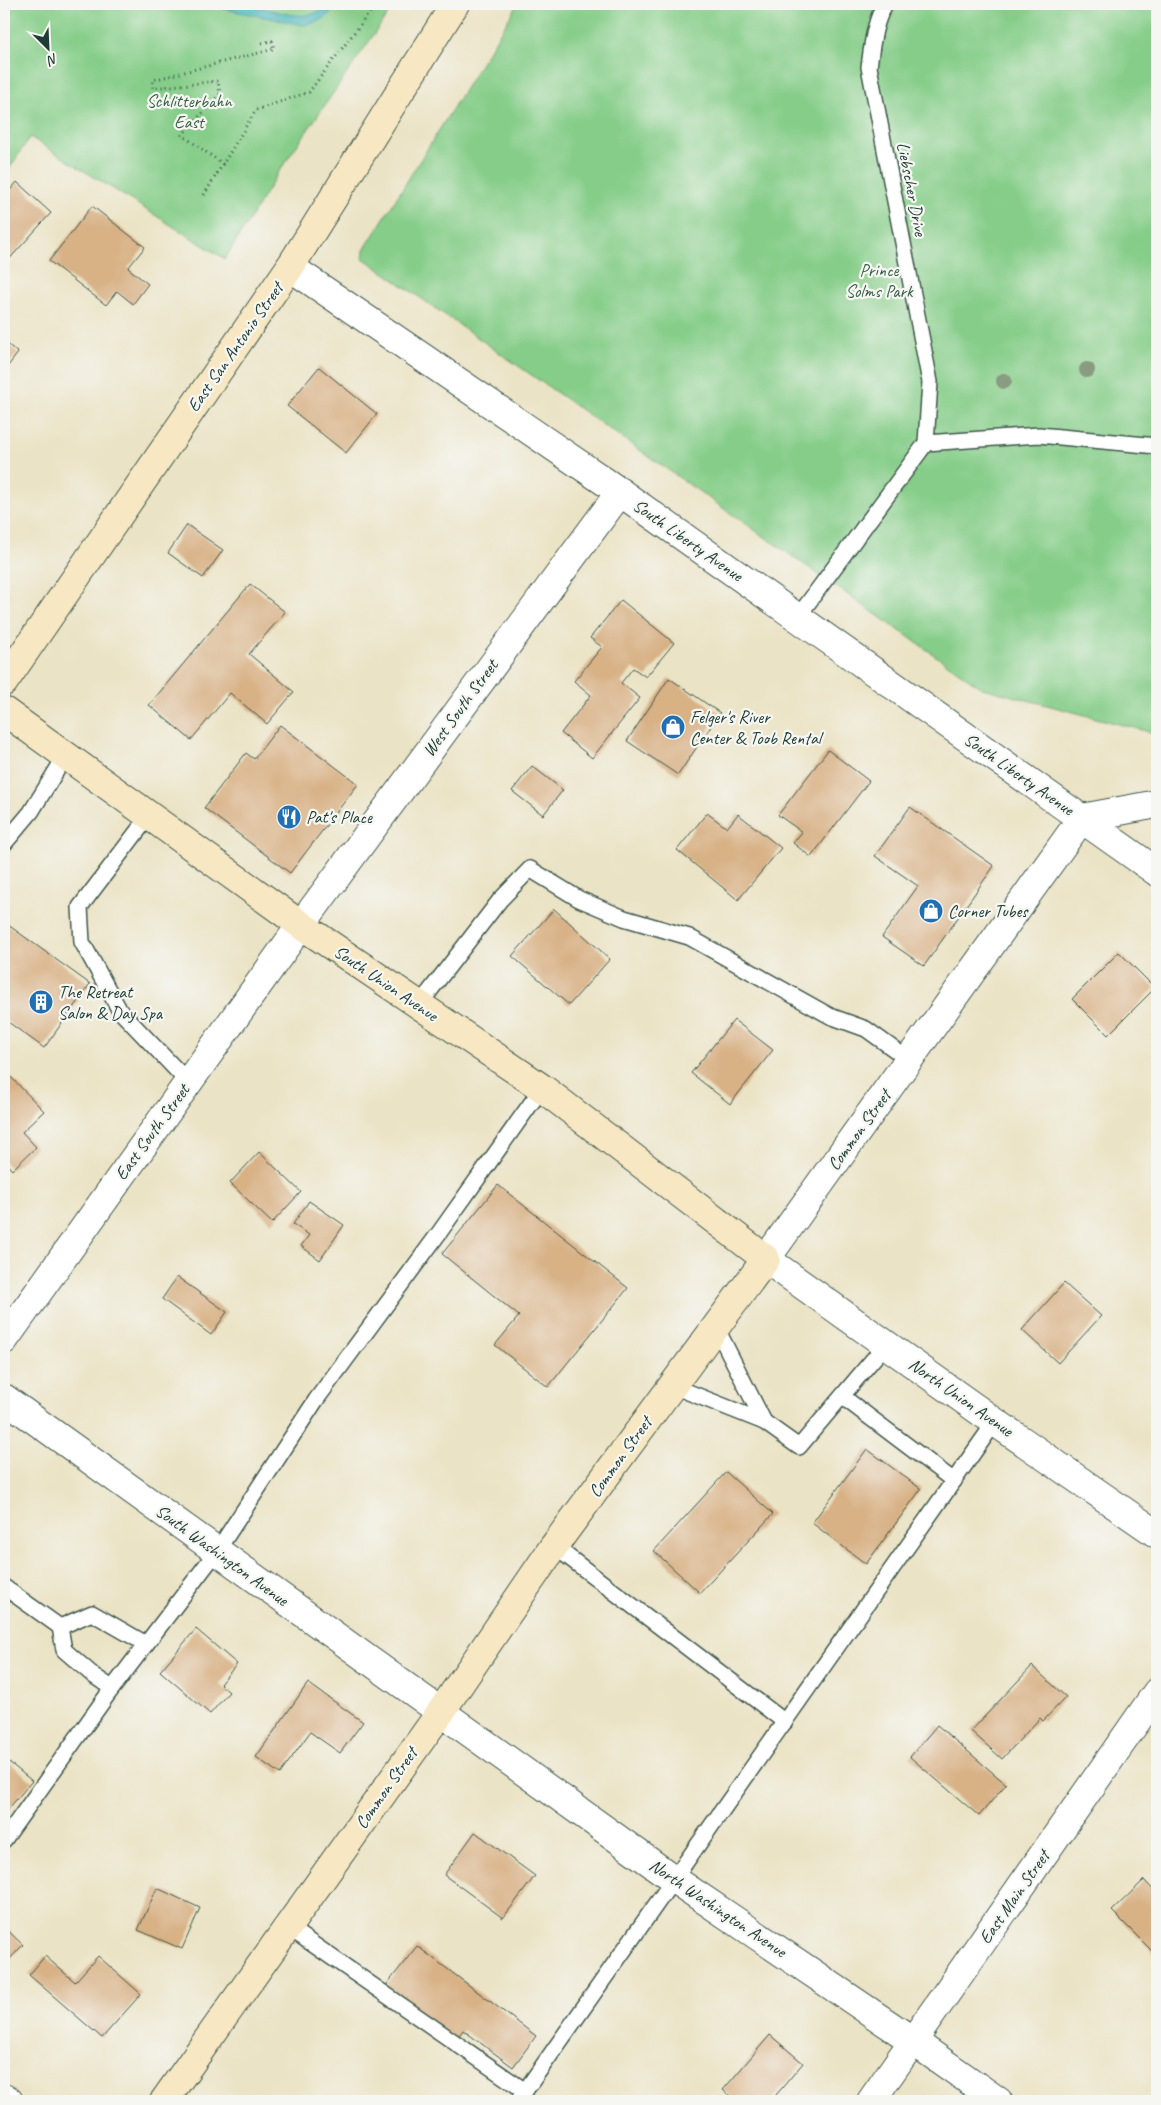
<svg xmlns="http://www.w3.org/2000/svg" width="1161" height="2105" font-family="Caveat,sans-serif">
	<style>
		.green { fill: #85cd88; stroke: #52855e }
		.water { fill: #45b5bb; stroke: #327978 }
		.building { fill: #d8b185 }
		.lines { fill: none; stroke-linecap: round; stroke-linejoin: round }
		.service-casing { stroke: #3e564a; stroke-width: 18 }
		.minor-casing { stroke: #3e564a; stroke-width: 30 }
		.tertiary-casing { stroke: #3e564a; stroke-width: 30 }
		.secondary-casing { stroke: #3e564a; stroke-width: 30 }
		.path { stroke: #3e564a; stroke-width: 3; stroke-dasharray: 1 4; stroke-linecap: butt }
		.service { stroke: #fff; stroke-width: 15 }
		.minor { stroke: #fff; stroke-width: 28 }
		.tertiary { stroke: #fff; stroke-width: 28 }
		.secondary { stroke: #f7e8c3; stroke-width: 28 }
		.tree { fill: #899c81 }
		.labels { text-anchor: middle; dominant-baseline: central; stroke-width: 4.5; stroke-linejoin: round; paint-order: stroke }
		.park-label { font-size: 18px; fill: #386149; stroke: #f6f6f2 }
		.street-label { font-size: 18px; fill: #1f3d34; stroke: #f6f6f2 }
		.poi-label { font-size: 18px; fill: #1f3d34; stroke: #f6f6f2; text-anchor: start }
	</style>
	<rect width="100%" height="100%" fill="#f6f6f2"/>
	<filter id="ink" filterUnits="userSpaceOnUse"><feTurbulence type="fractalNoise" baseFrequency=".02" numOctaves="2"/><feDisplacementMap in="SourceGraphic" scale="10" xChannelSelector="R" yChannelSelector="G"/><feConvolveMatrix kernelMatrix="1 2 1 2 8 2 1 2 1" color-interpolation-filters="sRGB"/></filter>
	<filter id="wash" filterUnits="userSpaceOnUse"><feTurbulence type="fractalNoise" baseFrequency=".0096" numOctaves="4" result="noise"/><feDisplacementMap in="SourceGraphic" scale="20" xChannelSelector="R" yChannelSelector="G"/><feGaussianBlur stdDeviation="1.12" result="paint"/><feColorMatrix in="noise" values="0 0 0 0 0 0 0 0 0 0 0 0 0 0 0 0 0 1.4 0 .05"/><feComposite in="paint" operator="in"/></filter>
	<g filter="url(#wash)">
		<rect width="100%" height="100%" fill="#ebe3c5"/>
		<!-- green -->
		<g class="green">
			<path d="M4,4H395L280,170L225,259L30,137L4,177Z"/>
			<path d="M518,4H1157V734L982,688L363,258L364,250Z"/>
		</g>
		<!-- water -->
		<path class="water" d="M200,4C215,4 232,2 247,4C268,7 313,28 325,4H334C331,19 317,23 303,25Z"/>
		<g id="blocks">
			<!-- building -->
			<g class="building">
				<path d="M17,182L51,213L4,265V197Z"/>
				<path d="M92,206L145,247L128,268L148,284L133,304L117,291L106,305L49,261Z"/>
				<path d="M4,341L18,353L4,371Z"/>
				<path d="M319,367L377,414L346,453L287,406Z"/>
				<path d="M187,525L223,550L203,578L168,553Z"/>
				<path d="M250,584L285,612L249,654L294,692L267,724L230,693L191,740L149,705Z"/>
				<path d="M621,600L674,643L646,677L633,668L621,683L640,698L592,758L561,733L591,695L574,681L602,647L590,638Z"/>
				<path d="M669,678L720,713L678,775L627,741Z"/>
				<path d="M280,725L358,784L290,873L204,808L246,753L254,759Z"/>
				<path d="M828,750L869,781L811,857L793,843L802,832L778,815Z"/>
				<path d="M532,766L563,790L543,815L512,791Z"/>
				<path d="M910,807L994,866L924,966L882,937L918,886L875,856Z"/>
				<path d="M707,813L727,828L738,814L781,848L738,900L677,850Z"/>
				<path d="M554,909L610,959L569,1005L512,956Z"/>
				<path d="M4,922L90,984L44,1048L4,1019Z"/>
				<path d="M1119,952L1155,988L1108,1035L1072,999Z"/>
				<path d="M734,1020L773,1050L730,1104L691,1073Z"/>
				<path d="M4,1070L44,1111L22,1132L36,1147L12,1170L4,1161Z"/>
				<path d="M259,1152L301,1192L272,1223L230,1183Z"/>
				<path d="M498,1185L628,1288L548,1387L495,1345L519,1316L442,1254Z"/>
				<path d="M309,1201L344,1225L320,1260L301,1246L309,1235L293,1224Z"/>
				<path d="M177,1277L227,1312L211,1335L162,1299Z"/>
				<path d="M1064,1283L1101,1316L1058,1363L1022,1330Z"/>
				<path d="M867,1449L921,1489L866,1564L812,1523Z"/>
				<path d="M726,1472L773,1514L700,1593L654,1551Z"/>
				<path d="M196,1629L237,1664L220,1684L229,1692L210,1714L160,1671Z"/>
				<path d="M1032,1666L1066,1697L1043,1721L1040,1718L1002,1759L971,1731Z"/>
				<path d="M308,1683L363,1722L340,1753L310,1732L280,1774L256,1757Z"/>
				<path d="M937,1725L1006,1784L979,1816L910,1757Z"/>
				<path d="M4,1758L32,1781L4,1814Z"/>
				<path d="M475,1832L535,1876L503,1918L444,1875Z"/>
				<path d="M1144,1880L1157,1894L1156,1955L1112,1911Z"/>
				<path d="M157,1888L200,1908L182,1949L138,1930Z"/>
				<path d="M4,1927L23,1945L4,1965Z"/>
				<path d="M417,1946L536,2036L513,2067L463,2030L455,2041L384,1988Z"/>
				<path d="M45,1956L75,1982L98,1956L141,1994L102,2038L29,1975Z"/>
				<path d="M770,2035L803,2063L771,2101H736L723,2090Z"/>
			</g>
		</g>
	</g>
	<g filter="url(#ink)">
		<use href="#blocks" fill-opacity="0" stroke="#3e564a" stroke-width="1"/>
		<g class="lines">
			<defs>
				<g id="service">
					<path d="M885,4C874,23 872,45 869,67L930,382L926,443L1039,435L1157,446"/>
					<path d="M797,618L926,443"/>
					<path d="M149,816L80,907L82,942L120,1011L188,1082"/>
					<path d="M4,844L31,812L66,755"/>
					<path d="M419,1005L500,900L530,869L579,899L624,918L689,937L830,1016L866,1029L909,1060"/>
					<path d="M716,1327L764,1422"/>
					<path d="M673,1386L764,1422L799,1447L886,1344"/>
					<path d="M843,1397L954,1481"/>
					<path d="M554,1546L785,1722"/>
					<path d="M4,1587L60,1627L64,1650L94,1676L112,1688"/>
					<path d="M60,1627L92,1613L146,1644"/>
					<path d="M4,1840L108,1694L217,1551L316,1400L439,1233L542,1088"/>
					<path d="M288,1927L525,2091"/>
					<path d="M518,2101L995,1422"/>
				</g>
				<g id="minor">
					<path d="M290,267L620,492L1157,872"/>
					<path d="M4,1340L301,925L620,492"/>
					<path d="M4,1398L675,1880L913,2041L998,2101"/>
					<path d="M4,2098L9,2101"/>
					<path d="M871,2101L1157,1692"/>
				</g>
				<path id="tertiary" d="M1157,804L1082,818L766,1259L995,1422L1157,1534"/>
				<g id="secondary">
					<path d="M4,682L290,267L455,4"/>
					<path d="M4,711L301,925L542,1088L766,1259L554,1546L440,1713L164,2101"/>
				</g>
			</defs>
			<!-- service casing -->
			<use href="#service" class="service-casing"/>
			<!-- minor casing -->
			<use href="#minor" class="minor-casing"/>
			<!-- tertiary casing -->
			<use href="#tertiary" class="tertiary-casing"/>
			<!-- secondary casing -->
			<use href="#secondary" class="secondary-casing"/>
			<!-- path -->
			<g class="path">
				<path d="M223,164L182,135L220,94L218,81L153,88V80L274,49L272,41L262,43"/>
				<path d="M204,195L256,110L309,92L376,4"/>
			</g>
			<!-- service -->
			<use href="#service" class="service"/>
			<!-- minor -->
			<use href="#minor" class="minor"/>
			<!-- tertiary -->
			<use href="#tertiary" class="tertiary"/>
			<!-- secondary -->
			<use href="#secondary" class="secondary"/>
		</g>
		<!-- trees -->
		<g class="tree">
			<circle cx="1087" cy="370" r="8"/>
			<circle cx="1004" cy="381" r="8"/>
		</g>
	</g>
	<!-- icons -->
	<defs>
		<symbol id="shop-disc" viewBox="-11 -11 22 22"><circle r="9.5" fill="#1f6fb2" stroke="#f6f6f2"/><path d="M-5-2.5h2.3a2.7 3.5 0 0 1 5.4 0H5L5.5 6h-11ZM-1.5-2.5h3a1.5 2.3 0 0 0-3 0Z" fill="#fff"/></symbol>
		<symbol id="restaurant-disc" viewBox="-11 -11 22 22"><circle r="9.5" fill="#1f6fb2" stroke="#f6f6f2"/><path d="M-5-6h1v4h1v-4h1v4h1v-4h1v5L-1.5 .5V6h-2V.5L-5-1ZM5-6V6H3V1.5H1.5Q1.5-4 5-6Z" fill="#fff"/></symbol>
		<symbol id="building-disc" viewBox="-11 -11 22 22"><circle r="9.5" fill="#1f6fb2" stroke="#f6f6f2"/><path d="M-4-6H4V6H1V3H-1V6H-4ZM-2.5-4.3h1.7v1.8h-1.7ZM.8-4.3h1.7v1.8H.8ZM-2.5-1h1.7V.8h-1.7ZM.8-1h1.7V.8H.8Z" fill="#fff"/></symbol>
	</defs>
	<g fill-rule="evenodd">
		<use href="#shop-disc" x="659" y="713" width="28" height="28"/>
		<use href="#restaurant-disc" x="275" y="803" width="28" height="28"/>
		<use href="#shop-disc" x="917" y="897" width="28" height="28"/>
		<use href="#building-disc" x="27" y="988" width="28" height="28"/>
	</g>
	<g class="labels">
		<!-- park labels -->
		<g class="park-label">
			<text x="189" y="101">Schlitterbahn<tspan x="189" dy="21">East</tspan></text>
			<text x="879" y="270">Prince<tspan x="879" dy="21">Solms Park</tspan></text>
		</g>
		<!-- street labels -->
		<g class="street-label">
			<text transform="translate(912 189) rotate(79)">Liebscher Drive</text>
			<text transform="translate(235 347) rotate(-55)">East San Antonio Street</text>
			<text transform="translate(688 540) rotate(35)">South Liberty Avenue</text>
			<text transform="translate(460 708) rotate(-54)">West South Street</text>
			<text transform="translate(1019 774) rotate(35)">South Liberty Avenue</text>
			<text transform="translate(386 983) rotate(34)">South Union Avenue</text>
			<text transform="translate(859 1130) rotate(-54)">Common Street</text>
			<text transform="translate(152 1132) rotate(-54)">East South Street</text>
			<text transform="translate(961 1397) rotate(35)">North Union Avenue</text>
			<text transform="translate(620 1457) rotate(-54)">Common Street</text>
			<text transform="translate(222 1555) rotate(36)">South Washington Avenue</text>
			<text transform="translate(386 1788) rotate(-55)">Common Street</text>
			<text transform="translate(1014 1897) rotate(-55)">East Main Street</text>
			<text transform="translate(718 1908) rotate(34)">North Washington Avenue</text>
		</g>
		<!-- poi labels -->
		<g class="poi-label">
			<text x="690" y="717">Felger's River<tspan x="690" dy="21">Center &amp; Toob Rental</tspan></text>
			<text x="306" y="817">Pat's Place</text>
			<text x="948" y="911">Corner Tubes</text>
			<text x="58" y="992">The Retreat<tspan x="58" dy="21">Salon &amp; Day Spa</tspan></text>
		</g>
	</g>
	<!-- margin -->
	<rect width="1161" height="2105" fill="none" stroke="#f6f6f2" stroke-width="20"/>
	<!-- north arrow -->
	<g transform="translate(48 48) rotate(156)" stroke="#f6f6f2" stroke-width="4" paint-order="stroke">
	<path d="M0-4L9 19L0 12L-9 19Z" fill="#1f3d34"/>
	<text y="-8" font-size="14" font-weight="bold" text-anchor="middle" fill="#1f3d34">N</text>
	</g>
</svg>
